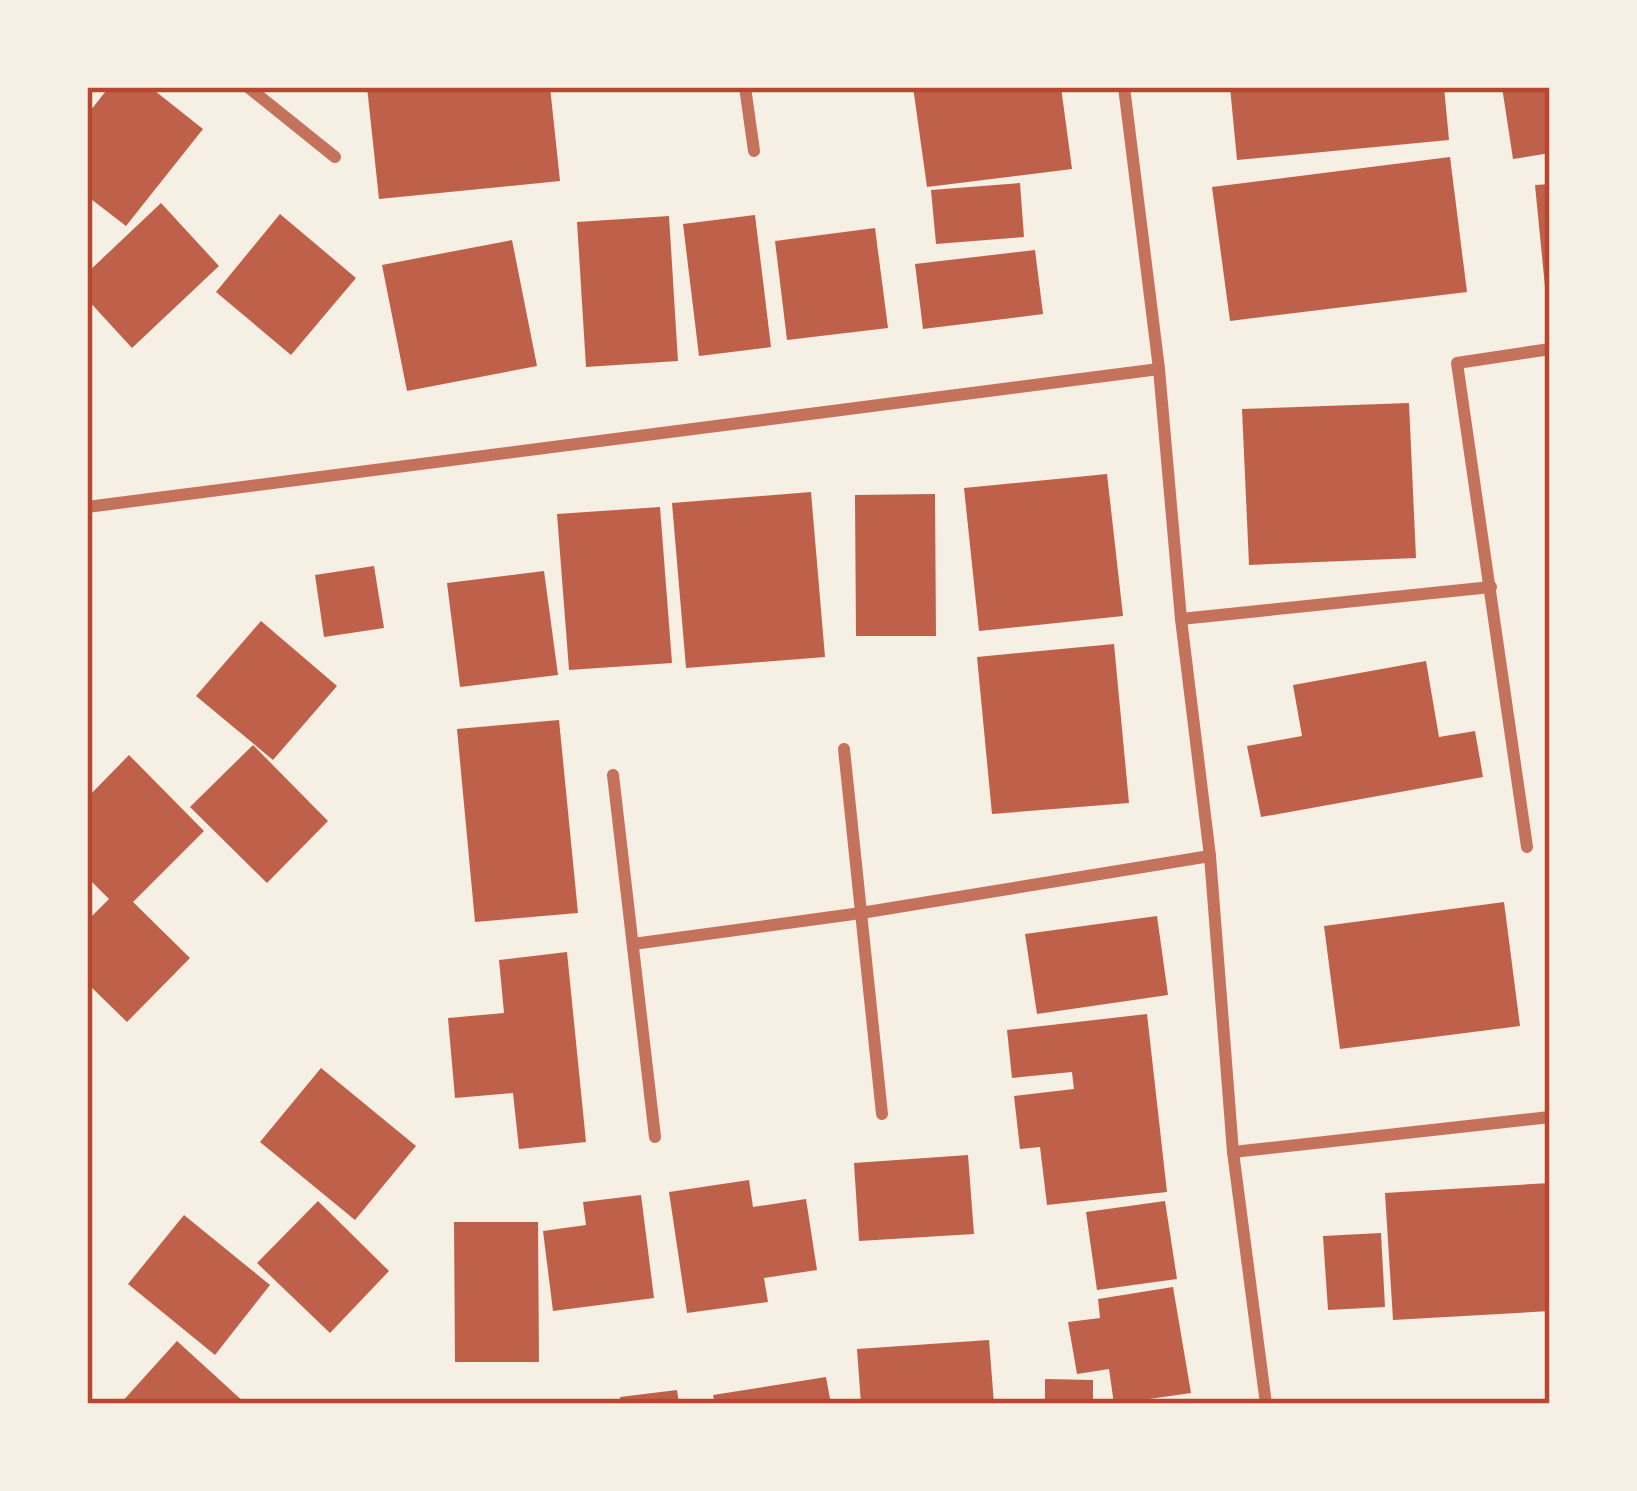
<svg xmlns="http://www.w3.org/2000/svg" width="1637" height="1491" font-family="Barlow,sans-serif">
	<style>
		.building { fill: #bf614a }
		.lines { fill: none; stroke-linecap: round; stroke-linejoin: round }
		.minor { stroke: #c5725c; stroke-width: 12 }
		.neatline { fill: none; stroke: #b5482f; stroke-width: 4.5 }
	</style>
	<rect width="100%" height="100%" fill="#f6efe4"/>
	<!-- building -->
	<g class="building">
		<path d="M109,87H150L203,129L126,226L87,196V115Z"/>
		<path d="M367,87H550L560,181L379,199Z"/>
		<path d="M913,87H1061L1072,169L927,187Z"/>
		<path d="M1230,87H1444L1449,140L1237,160Z"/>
		<path d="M1502,87H1550V153L1513,159Z"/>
		<path d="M1450,157L1467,292L1230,321L1212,187Z"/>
		<path d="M1020,183L1024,237L936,244L931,190Z"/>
		<path d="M1550,184V287H1545L1535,185Z"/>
		<path d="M161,203L219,266L132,348L87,299V273Z"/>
		<path d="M280,214L356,278L291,355L216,292Z"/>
		<path d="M755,215L771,347L699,356L683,224Z"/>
		<path d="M669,216L678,361L586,367L577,222Z"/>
		<path d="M875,228L888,328L787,340L775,241Z"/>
		<path d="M512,240L537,366L407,391L382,265Z"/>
		<path d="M1035,250L1043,314L923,329L915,264Z"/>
		<path d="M1409,403L1416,558L1249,565L1242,409Z"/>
		<path d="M1107,474L1123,616L979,631L964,488Z"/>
		<path d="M811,492L825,657L686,668L672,503Z"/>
		<path d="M935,494L936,636H856L855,495Z"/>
		<path d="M660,507L672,663L569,670L557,514Z"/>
		<path d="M374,566L384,628L324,637L315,575Z"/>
		<path d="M544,571L558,675L460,687L447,583Z"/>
		<path d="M261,621L337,686L273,760L196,696Z"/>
		<path d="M1114,644L1129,803L992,814L977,657Z"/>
		<path d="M1426,661L1439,737L1475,731L1483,777L1261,817L1247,746L1302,736L1293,685Z"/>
		<path d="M559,720L578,913L475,922L457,729Z"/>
		<path d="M253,745L328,821L267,883L190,807Z"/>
		<path d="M129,755L204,831L133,902L190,958L127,1022L87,983V921L109,899L87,877V798Z"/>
		<path d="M1504,902L1520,1026L1340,1049L1324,926Z"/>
		<path d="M1157,916L1168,995L1037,1014L1025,934Z"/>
		<path d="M567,952L586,1142L519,1149L513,1093L455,1098L448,1018L504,1013L499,960Z"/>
		<path d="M1147,1014L1167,1192L1047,1205L1040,1147L1020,1149L1014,1096L1074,1089L1072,1072L1012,1078L1007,1030Z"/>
		<path d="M321,1068L416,1146L355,1220L260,1142Z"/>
		<path d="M968,1155L974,1234L859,1241L854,1163Z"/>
		<path d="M749,1180L753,1207L806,1199L817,1270L764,1278L768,1302L687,1313L669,1192Z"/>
		<path d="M1550,1183V1311L1393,1320L1385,1193Z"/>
		<path d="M641,1195L654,1298L553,1311L543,1231L586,1225L583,1202Z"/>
		<path d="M318,1201L389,1271L330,1333L257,1263Z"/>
		<path d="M1165,1201L1177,1279L1097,1290L1086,1212Z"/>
		<path d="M184,1215L270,1285L215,1355L128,1284Z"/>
		<path d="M454,1222H538L539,1362H455Z"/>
		<path d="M1381,1233L1385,1307L1328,1310L1323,1236Z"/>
		<path d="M1173,1287L1191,1393L1114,1404L1109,1369L1077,1374L1068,1322L1100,1318L1098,1299Z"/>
		<path d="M989,1340L994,1404H861L857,1349Z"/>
		<path d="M177,1341L246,1404H120Z"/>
		<path d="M826,1377L831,1404H715L713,1395Z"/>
		<path d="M1045,1379L1093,1380V1404H1045Z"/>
		<path d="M677,1390L679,1404H621L620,1397Z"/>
	</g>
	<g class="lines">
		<!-- minor -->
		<g class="minor">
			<path d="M248,87L335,157"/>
			<path d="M745,87L754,151"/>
			<path d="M1124,87L1159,369L1181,619L1210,856L1233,1152L1266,1404"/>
			<path d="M87,507L1159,369"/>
			<path d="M1181,619L1491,587"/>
			<path d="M844,749L882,1114"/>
			<path d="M613,775L655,1137"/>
			<path d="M1527,847L1457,363L1550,349"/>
			<path d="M633,944L861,913L1210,856"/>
			<path d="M1233,1152L1550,1117"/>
		</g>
	</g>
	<!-- border -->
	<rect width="1637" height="1491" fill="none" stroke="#f6efe4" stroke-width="180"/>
	<rect x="90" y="90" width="1457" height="1311" class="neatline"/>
</svg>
